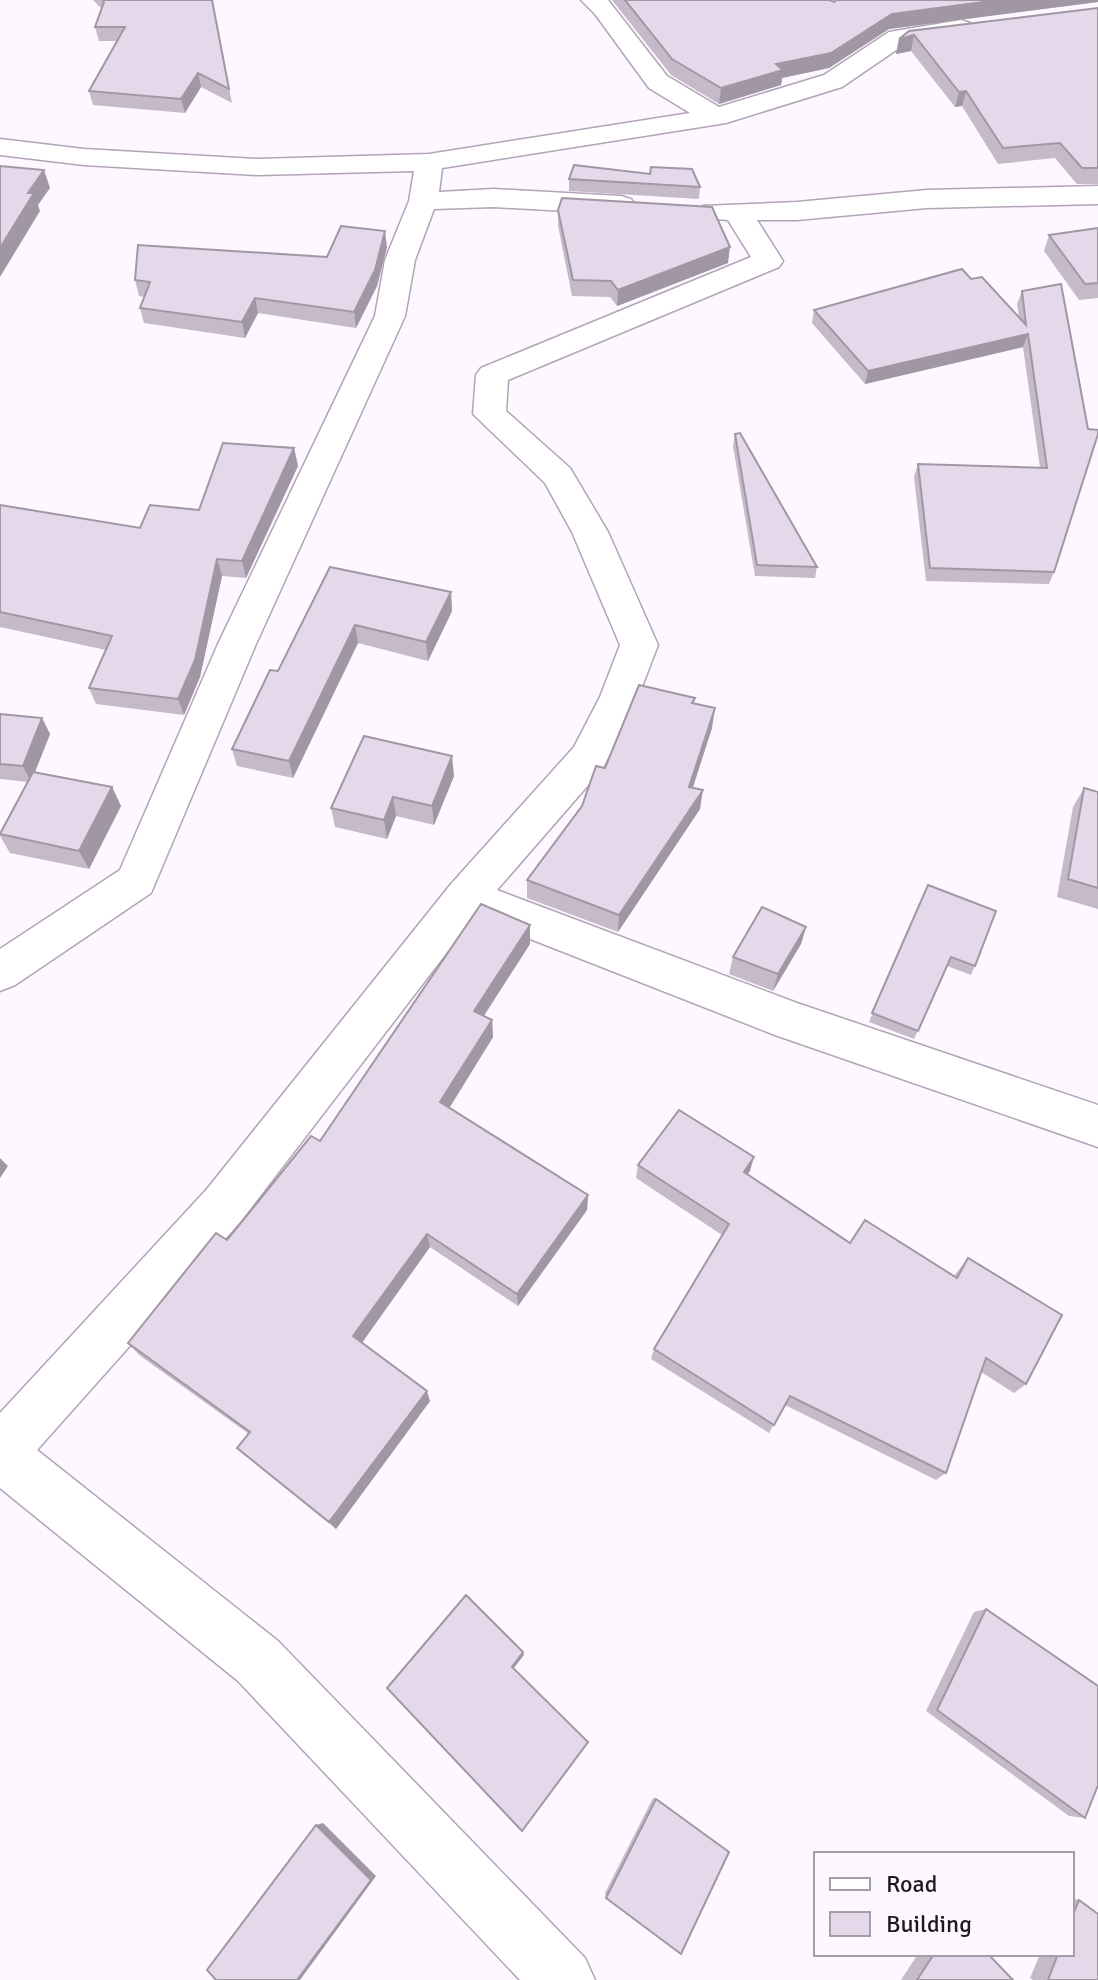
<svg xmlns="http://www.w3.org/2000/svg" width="1098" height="1980" font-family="Signika,sans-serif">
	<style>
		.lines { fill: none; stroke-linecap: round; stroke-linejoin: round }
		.street-casing { stroke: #b2a4b6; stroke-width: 3 }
		.street { fill: #fff; fill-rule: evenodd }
		.wall { fill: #c6baca }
		.shaded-wall { fill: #a197a4 }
		.building { fill: #e6d8eb; stroke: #a197a4; stroke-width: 2 }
	</style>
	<rect width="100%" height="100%" fill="#fdf7ff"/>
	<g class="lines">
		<defs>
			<g id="street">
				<path d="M581,0H608L667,76L719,107L824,75L889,32L961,20L970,23L974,28L970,33L961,36L905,44L842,87L726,123L442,168L439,192L494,189L621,196L631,199L635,205L631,211L621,214L494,207L434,209L415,260L405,316L256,644L151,893L15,985L0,991V949L120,870L218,644L375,316L385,260L409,201L414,171L258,175L84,165L0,155V139L84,149L258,159L429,154L690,113L649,88L595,14Z"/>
				<path d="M1098,186V204L927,208L797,220H757L783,261L779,267L508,380L506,411L570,468L608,532L658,645L638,697L603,768L497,890L797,1003L1098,1105V1147L775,1035L474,917L241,1221L37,1450L278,1641L585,1958L595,1980H520L238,1681L0,1488V1413L207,1189L451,884L574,747L600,697L620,645L572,532L545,483L473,414L476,375L481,368L751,257L728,220L703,218L699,212L703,206L797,202L927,190Z"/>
			</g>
		</defs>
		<!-- street casing -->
		<use href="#street" class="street-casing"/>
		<!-- street -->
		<use href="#street" class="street"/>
	</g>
	<!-- wall -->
	<g class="wall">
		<path d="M93,0H212L232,103L201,87L185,113L93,105L89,91L117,41H99L95,27L102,9Z"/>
		<path d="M612,0H830L834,2L1098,0V2L889,29L829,68L782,78L781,85L719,104L671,75Z"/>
		<path d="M1098,8V184H1077L1055,158L998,164L962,106L955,107L911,51L896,54L899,39L909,31Z"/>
		<path d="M650,174L700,187L699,199L569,191V179Z"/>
		<path d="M558,210L728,263L617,306L610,297L572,296L558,226Z"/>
		<path d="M1098,228V298L1079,300L1044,251L1049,235Z"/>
		<path d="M387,247L377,286L356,328L258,313L245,338L144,323L140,308L144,297L139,296L135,280L327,257Z"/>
		<path d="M971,279L1019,317L1017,304L1022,291L1061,284L1054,572L1049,584L926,581L914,477L918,464L1040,468L1023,347L865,384L812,323L814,310Z"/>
		<path d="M735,434L817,567L815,578L755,576L733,446Z"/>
		<path d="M294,448L298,466L246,578L222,576L200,677L184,715L96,704L89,688L106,650L0,627V505L140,528L199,510Z"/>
		<path d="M330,567L451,592L452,611L428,661L358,643L293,778L237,766L232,749L278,671Z"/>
		<path d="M695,698L694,703L712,728L692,788L700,809L618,932L527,898V880L582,806L605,768Z"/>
		<path d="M0,714L42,718L50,734L35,772L112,787L121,806L89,869L10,853L0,836V832L28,782L0,779Z"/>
		<path d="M454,776L434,825L396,816L387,839L335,827L331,808Z"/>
		<path d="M1084,788L1098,792V909L1057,897L1073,807Z"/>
		<path d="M928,885L975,966L971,975L947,966L914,1039L869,1022Z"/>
		<path d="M806,927L801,944L773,991L729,974L733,957Z"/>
		<path d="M530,944L484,1016L492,1020L493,1037L450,1107L588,1195L587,1210L518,1306L430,1247L362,1343L430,1401L336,1529L237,1448L249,1434L139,1355L128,1343L320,1141Z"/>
		<path d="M638,1165L750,1171L747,1175L850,1243L954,1276L968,1258L1026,1384L1014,1393L981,1372L946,1473L936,1480L785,1405L769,1433L651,1359L654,1349L722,1235L636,1178Z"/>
		<path d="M986,1609L1085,1818L1069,1816L926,1711L974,1612Z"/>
		<path d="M653,1798L656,1799L606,1898L605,1893Z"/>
		<path d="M1072,1898L1079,1900L1098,1980H1033L1030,1978L1040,1954H1072Z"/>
		<path d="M918,1954H988L1013,1980H901Z"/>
	</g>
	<!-- shaded-wall -->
	<g class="shaded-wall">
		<path d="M999,0H1098V2L889,29L829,68L782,78L781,85L719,104L721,88L892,14Z"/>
		<path d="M914,35L911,51L896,54L899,39Z"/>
		<path d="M198,73L201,87L185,113L181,99Z"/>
		<path d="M966,91L962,106L955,107L959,92Z"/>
		<path d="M44,170L50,188L38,205L40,211L0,277V248L28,193Z"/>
		<path d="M385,231L387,247L377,286L356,328L354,312Z"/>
		<path d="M730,247L728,263L617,306L618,290Z"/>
		<path d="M255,298L258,313L245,338L242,322Z"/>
		<path d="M1028,334L1023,347L865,384L868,371Z"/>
		<path d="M294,448L298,466L246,578L242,561Z"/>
		<path d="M217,559L222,576L200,677L184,715L178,699Z"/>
		<path d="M451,592L452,611L428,661L426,642Z"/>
		<path d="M355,625L358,643L293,778L289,761Z"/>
		<path d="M715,708L712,728L687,806L689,787Z"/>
		<path d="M42,718L50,734L31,782L23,766Z"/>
		<path d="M452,756L454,776L434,825L432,806Z"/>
		<path d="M112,787L121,806L89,869L79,851Z"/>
		<path d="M703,790L700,809L618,932L619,915Z"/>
		<path d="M393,797L396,816L387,839L384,820Z"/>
		<path d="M530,925V944L475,1029L474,1011Z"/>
		<path d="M806,927L801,944L773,991L778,974Z"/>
		<path d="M492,1020L493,1037L443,1118L440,1102Z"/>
		<path d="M754,1157L750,1171L739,1186L744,1172Z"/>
		<path d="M0,1158L8,1166L0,1178Z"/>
		<path d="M588,1195L587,1210L518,1306L517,1294Z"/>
		<path d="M427,1234L430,1247L358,1348L353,1336Z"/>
		<path d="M427,1391L430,1401L336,1529L329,1522Z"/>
		<path d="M523,1652L524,1655L513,1669L512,1667Z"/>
		<path d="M323,1823L376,1876L300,1980H297L316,1825Z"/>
	</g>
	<!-- building -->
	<g class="building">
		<path d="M103,0H212L229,89L198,73L181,99L89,91L125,27H95L104,2Z"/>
		<path d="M625,0H830L834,2L836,0H999L892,14L831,53L776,64L783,70L721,88L672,59Z"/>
		<path d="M1098,8V168H1082L1060,143L1003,148L966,91L959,92L914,35L899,39L909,31Z"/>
		<path d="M574,165L650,174L651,167L692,169L700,187L569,179Z"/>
		<path d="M0,166L44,170L28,193H34L0,248Z"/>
		<path d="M562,198L712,207L730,247L618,290L611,281L573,280L558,210Z"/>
		<path d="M341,226L385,231L375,270L354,312L255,298L242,322L140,308L150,282L135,280L138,245L327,257Z"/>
		<path d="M1098,228V283L1085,284L1049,235Z"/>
		<path d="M962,269L971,279L982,277L1026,325L1022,291L1061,284L1088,429L1098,430V434L1054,572L930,568L918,464L1047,468L1028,334L868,371L814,310Z"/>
		<path d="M740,433L817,567L757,565L735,434Z"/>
		<path d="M223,443L294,448L242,561L217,559L195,660L178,699L89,688L112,636L0,612V505L140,528L150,505L199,510Z"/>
		<path d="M330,567L451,592L426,642L355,625L289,761L232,749L270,670L278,671Z"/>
		<path d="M639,685L695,698L692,703L715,708L689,787L703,790L619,915L527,880L582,806L596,766L605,768Z"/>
		<path d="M0,714L42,718L23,766L0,764Z"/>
		<path d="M364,736L452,756L432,806L393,797L384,820L331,808Z"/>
		<path d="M33,772L112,787L79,851L0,834Z"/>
		<path d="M1084,788L1098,792V888L1068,879Z"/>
		<path d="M928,885L996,911L975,966L951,957L918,1031L872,1013Z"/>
		<path d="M481,904L530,925L474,1011L492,1020L440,1102L588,1195L517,1294L427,1234L353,1336L427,1391L329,1522L237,1448L250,1432L128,1343L216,1233L227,1240L311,1136L320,1141Z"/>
		<path d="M762,907L806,927L778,974L733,957Z"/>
		<path d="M679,1110L754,1157L744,1172L850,1243L865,1220L957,1278L968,1258L1062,1315L1026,1384L986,1358L946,1473L790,1396L774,1425L654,1349L729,1224L638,1165Z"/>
		<path d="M466,1595L523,1652L512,1667L588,1742L522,1831L387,1688Z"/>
		<path d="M986,1609L1098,1686V1785L1085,1818L937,1710Z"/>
		<path d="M656,1799L729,1852L681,1954L606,1898Z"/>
		<path d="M316,1825L371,1880L297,1980H216L207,1970Z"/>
		<path d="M1079,1900L1098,1914V1980H1048L1058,1954H1072V1917Z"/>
		<path d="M934,1954H988L1013,1980H917Z"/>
	</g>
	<!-- legend -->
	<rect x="814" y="1852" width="260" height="104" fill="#fdf7ff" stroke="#a49ea6" stroke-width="2"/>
	<rect x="830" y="1878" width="40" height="12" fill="#ffffff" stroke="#a49ea6" stroke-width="2"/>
	<text x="886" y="1892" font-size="24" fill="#1e1920">Road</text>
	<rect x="830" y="1912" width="40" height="24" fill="#e6d8eb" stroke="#a49ea6" stroke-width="2"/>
	<text x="886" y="1932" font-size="24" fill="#1e1920">Building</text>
</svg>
